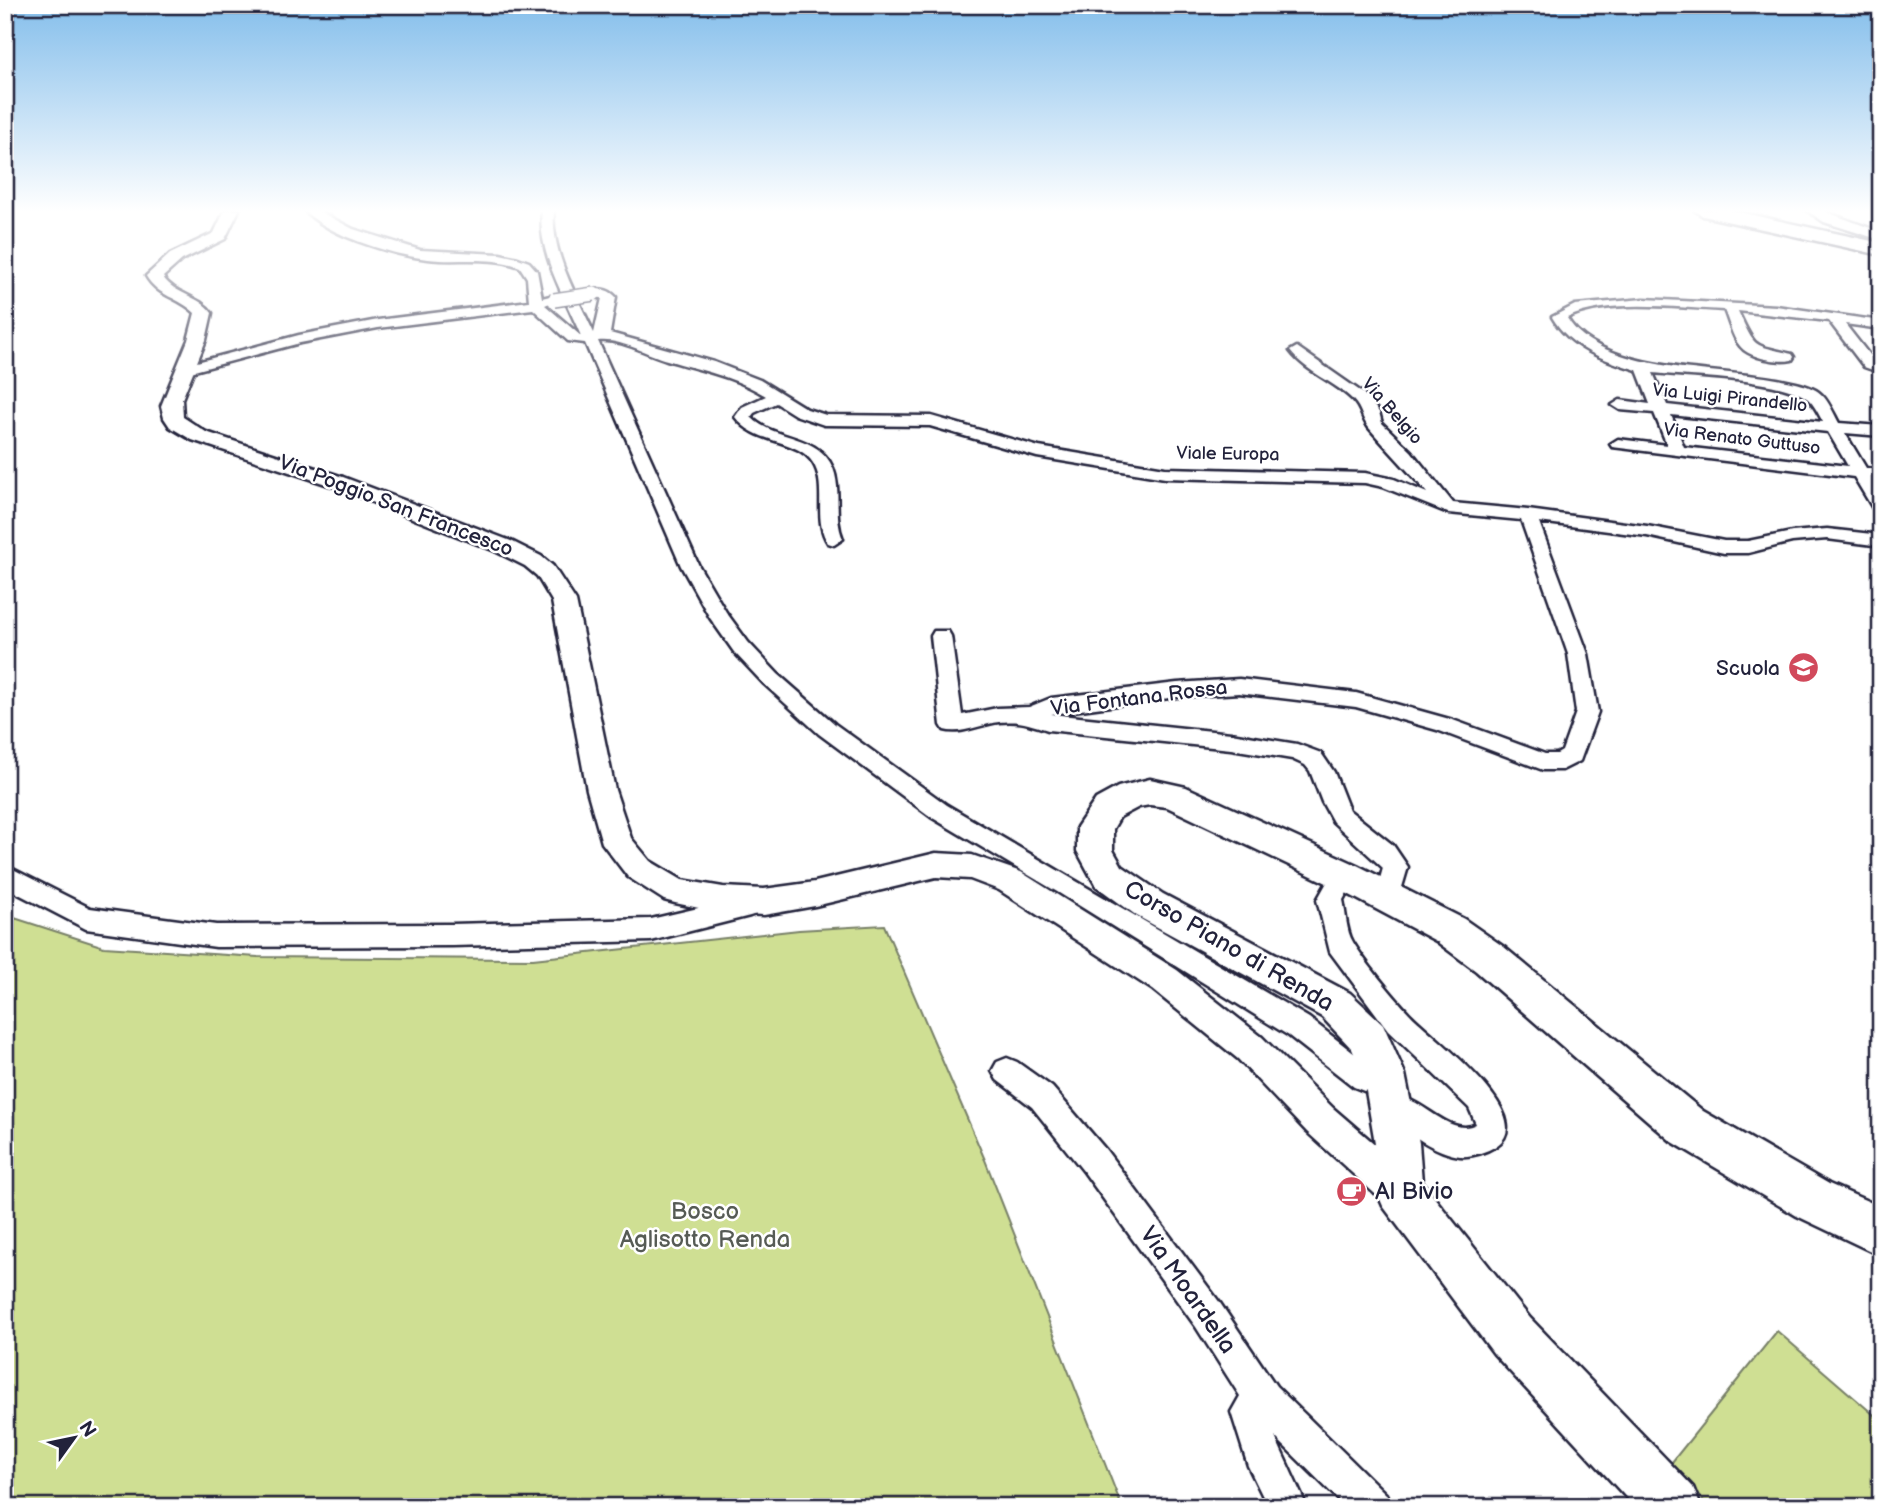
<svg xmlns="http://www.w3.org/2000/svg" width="1886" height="1512" font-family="'Balsamiq Sans',sans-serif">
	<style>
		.green { fill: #cfdf93; stroke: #788067; stroke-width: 2 }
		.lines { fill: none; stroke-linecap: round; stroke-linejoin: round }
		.minor-casing { stroke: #22223b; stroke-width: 5 }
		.tertiary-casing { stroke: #22223b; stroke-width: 5 }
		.secondary-casing { stroke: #22223b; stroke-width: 5 }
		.primary-casing { stroke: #22223b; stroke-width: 5 }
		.minor { fill: #fff; fill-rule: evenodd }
		.tertiary { fill: #fff; fill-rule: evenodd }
		.secondary { fill: #fff; fill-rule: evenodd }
		.primary { fill: #fff; fill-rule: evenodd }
		.minor-bridge-casing { stroke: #22223b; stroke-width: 16; stroke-linecap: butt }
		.minor-bridge { stroke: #fff; stroke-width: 13 }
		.labels { text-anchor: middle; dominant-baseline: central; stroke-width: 5; stroke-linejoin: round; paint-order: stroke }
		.far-street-label { font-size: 18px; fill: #22223b; stroke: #fff }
		.street-label { font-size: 21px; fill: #22223b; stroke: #fff }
		.poi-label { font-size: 21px; fill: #22223b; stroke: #fff; text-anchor: end }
		.near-street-label { font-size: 24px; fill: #22223b; stroke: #fff }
		.near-poi-label { font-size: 24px; fill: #22223b; stroke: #fff; text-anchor: start }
		.near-park-label { font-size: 24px; fill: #565b55; stroke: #fff }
	</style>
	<rect width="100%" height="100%" fill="#fff"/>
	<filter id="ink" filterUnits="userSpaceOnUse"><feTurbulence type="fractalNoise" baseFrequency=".0143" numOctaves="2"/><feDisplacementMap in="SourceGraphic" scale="14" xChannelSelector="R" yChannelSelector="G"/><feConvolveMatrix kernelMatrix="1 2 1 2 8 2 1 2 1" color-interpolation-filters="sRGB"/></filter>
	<g filter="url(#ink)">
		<!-- green -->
		<g class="green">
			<path d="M5,915L104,947L258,957L533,959L799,930L884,925L985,1160L1122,1507H5Z"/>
			<path d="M1777,1331L1881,1421V1507H1710L1668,1467Z"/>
		</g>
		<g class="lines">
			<defs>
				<g id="minor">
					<path d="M304,210H317L353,229L420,250L500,254L518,258L529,262L537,271L542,298L550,296L557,300L545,305L581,336C565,297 537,253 542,210H554C550,252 577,296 594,333L602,298L589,297L587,294C596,286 609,289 616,297L610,333L714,362L760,380L807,409L826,415L931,416L1039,447L1165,468L1365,473L1394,479L1427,493C1408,470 1388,450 1369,428C1362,420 1362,409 1353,400C1334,381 1307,373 1290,351L1297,347L1363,393L1379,412L1382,423L1411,451L1453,503L1528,510L1647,526L1724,541H1748L1792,532L1827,529L1881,535V546L1827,539L1792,542L1748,553H1724L1647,536L1539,522L1588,654L1598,712L1580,761L1562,770H1543L1437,730L1356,707L1239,693L1177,697L1051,714L1231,733L1297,744L1321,753L1334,772L1349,810L1393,845L1408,867L1397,904L1388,907L1379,904L1375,897L1383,868L1333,822L1322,802L1310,771L1305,765L1292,759L1231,749L1048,730C1028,724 1022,720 999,722C981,724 962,735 944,730L941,725L931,636L934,631H948L951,636L962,715L997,708L1029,707L1051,698L1177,683L1239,679L1356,693L1453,720L1545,754H1557L1562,751L1576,712L1568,654L1521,520L1448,513L1383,487L1365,483L1165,478L1037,457L930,426L824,425L795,415L776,403L754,413L751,417C774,441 818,433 833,468C842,491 833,516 843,539L834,545L828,543C812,519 828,487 813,463C797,438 756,445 735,417L742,407L766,396C733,376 703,371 667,360C646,354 620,338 598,341L699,566L726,612L748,642L778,674L835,724L947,805L1309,1018L1374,1069L1379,1078L1374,1087L1364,1091L1354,1087L1289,1036L1059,893L931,817L819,734L764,684L734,652L710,618L681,566L585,343L568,341L533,309L378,328L300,343L183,374L178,373L176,370L178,367L299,335L378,320L529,301L527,278L520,267C494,257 466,261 440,260C404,259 329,237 304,210Z"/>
					<path d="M1806,210H1821L1881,232V240L1824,222Z"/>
					<path d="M1644,299L1776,306L1881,321V329L1845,324L1874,361L1881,364V373L1864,367L1829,321L1738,311C1756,350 1752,344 1792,354L1794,357L1792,360C1778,363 1749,358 1740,346C1732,337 1729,321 1724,310C1679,308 1607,298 1567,318C1600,373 1720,368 1777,379C1791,382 1813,385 1822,395C1829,402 1834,414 1839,423L1881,426V436L1845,433L1866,468L1881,470V480L1873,479L1881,493V513L1875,512L1854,477L1612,447L1610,444L1618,439L1667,445L1654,413L1620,410L1612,405L1620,400L1650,404L1637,370C1603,360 1570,348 1552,317L1575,305ZM1653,373C1689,377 1780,378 1808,399C1814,404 1819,415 1823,422L1667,405ZM1671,415L1828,432L1848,466L1684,447Z"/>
					<path d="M5,865L90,908L216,925L452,924L651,919L750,896L759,899L763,906L759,913L750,916L651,941L452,946L216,947L86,929L5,887Z"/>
					<path d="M1344,865L1353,868L1357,875L1343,900C1346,913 1346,931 1353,942C1365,962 1393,996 1409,1013C1429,1035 1542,1116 1496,1146C1486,1152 1472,1157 1460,1156C1438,1153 1404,1134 1395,1114L1399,1104L1410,1100C1430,1108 1454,1136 1476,1124L1469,1108L1388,1030L1330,952L1317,900L1335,868Z"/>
					<path d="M1007,1058L1017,1062L1052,1087L1106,1150L1220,1303L1276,1386L1386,1494L1392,1507H1346L1275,1437L1307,1507H1268L1248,1466L1231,1412L1240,1396L1196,1327L1084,1172L1032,1107L997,1080L992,1071L997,1062Z"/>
				</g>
				<path id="tertiary" d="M225,210H239L225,239L182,260L163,277C175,295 199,295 212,313L206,340L182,399L183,417L206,432L343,477L511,541L541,556L553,566L576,601L615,790L631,838L650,861L682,880L723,887L764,889L815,882L936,853L972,855L1021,872L1177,970L1262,1037L1333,1108L1413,1177L1418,1190L1413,1203L1399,1209L1385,1203L1307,1132L1238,1059L1153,990L999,890L970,879L936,877L815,906L764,915L723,913L675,903L664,900L628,877L602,843L587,790L552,601L537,576L525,566L495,551L329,485L192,440L170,427L164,418L161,406L188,340L195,313C179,297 158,297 146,276L170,254L214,233Z"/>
				<path id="secondary" d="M1150,779L1186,787L1357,865L1464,919L1504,947L1703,1111L1829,1184L1881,1207V1256L1797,1216L1671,1141L1476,971L1436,941L1331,885L1167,807L1150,805L1139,807L1120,817L1113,829V850L1122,866L1163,894L1350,993L1383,1024L1405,1074L1419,1143L1422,1182L1530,1318L1693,1487L1701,1507H1635L1494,1354L1383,1206L1376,1190L1375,1143L1363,1074L1352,1049L1322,1017L1137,916L1096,886L1077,851V827L1096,799L1118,787Z"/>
				<path id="primary" d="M1694,210H1730L1881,243V255L1703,216Z"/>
			</defs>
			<!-- minor casing -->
			<use href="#minor" class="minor-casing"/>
			<!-- tertiary casing -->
			<use href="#tertiary" class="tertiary-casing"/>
			<!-- secondary casing -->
			<use href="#secondary" class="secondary-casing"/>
			<!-- primary casing -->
			<use href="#primary" class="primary-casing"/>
			<!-- minor -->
			<use href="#minor" class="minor"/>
			<!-- tertiary -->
			<use href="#tertiary" class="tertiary"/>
			<!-- secondary -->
			<use href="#secondary" class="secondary"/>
			<!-- primary -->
			<use href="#primary" class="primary"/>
			<defs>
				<path id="minor-bridge" d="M554,300L594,294"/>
			</defs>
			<!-- minor-bridge casing -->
			<use href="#minor-bridge" class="minor-bridge-casing"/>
			<!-- minor-bridge -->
			<use href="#minor-bridge" class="minor-bridge"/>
		</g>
	</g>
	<!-- sky -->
	<linearGradient id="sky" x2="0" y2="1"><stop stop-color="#84beeb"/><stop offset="0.5" stop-color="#fff"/><stop offset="1" stop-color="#fff" stop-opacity="0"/></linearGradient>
	<rect width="1886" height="422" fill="url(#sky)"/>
	<!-- icons -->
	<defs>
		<symbol id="school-disc" viewBox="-11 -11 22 22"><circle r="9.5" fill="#d1495b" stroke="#fff"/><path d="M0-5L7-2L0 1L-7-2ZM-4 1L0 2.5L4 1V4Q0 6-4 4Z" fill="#fff"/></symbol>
		<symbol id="cafe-disc" viewBox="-11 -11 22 22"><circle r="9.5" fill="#d1495b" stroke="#fff"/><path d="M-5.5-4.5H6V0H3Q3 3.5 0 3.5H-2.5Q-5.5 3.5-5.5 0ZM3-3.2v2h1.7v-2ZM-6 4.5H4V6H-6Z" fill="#fff"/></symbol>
	</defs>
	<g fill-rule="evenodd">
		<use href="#school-disc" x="1786" y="650" width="35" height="35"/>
		<use href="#cafe-disc" x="1334" y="1174" width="35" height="35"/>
	</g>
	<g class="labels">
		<!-- far-street labels -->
		<g class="far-street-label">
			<text transform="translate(1730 398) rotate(6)">Via Luigi Pirandello</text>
			<text transform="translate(1392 411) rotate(49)">Via Belgio</text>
			<text transform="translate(1742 439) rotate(7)">Via Renato Guttuso</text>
			<text transform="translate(1228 454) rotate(1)">Viale Europa</text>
		</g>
		<!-- street labels -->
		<g class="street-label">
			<text transform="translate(396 506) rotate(21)">Via Poggio San Francesco</text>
			<text transform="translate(1139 698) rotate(-7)">Via Fontana Rossa</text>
		</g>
		<!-- poi labels -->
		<g class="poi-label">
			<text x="1780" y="668">Scuola</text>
		</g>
		<!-- near-street labels -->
		<g class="near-street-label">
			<text transform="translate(1229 946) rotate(30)">Corso Piano di Renda</text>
			<text transform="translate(1188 1290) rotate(55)">Via Moardella</text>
		</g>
		<!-- near-poi labels -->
		<g class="near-poi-label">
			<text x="1375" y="1191">Al Bivio</text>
		</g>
		<!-- near-park labels -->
		<g class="near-park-label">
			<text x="705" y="1211">Bosco<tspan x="705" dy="28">Aglisotto Renda</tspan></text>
		</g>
	</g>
	<!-- margin -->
	<rect width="1886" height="1512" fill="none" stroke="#fff" stroke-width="28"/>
	<rect x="14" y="14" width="1858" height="1484" fill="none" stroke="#22223b" stroke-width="2.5" filter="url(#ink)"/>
	<!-- north arrow -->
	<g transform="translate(74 1438) rotate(57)" stroke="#ffffff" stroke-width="5" paint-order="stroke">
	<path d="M0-5L12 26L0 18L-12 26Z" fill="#22223b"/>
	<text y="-10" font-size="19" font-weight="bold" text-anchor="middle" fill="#22223b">N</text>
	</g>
</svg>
